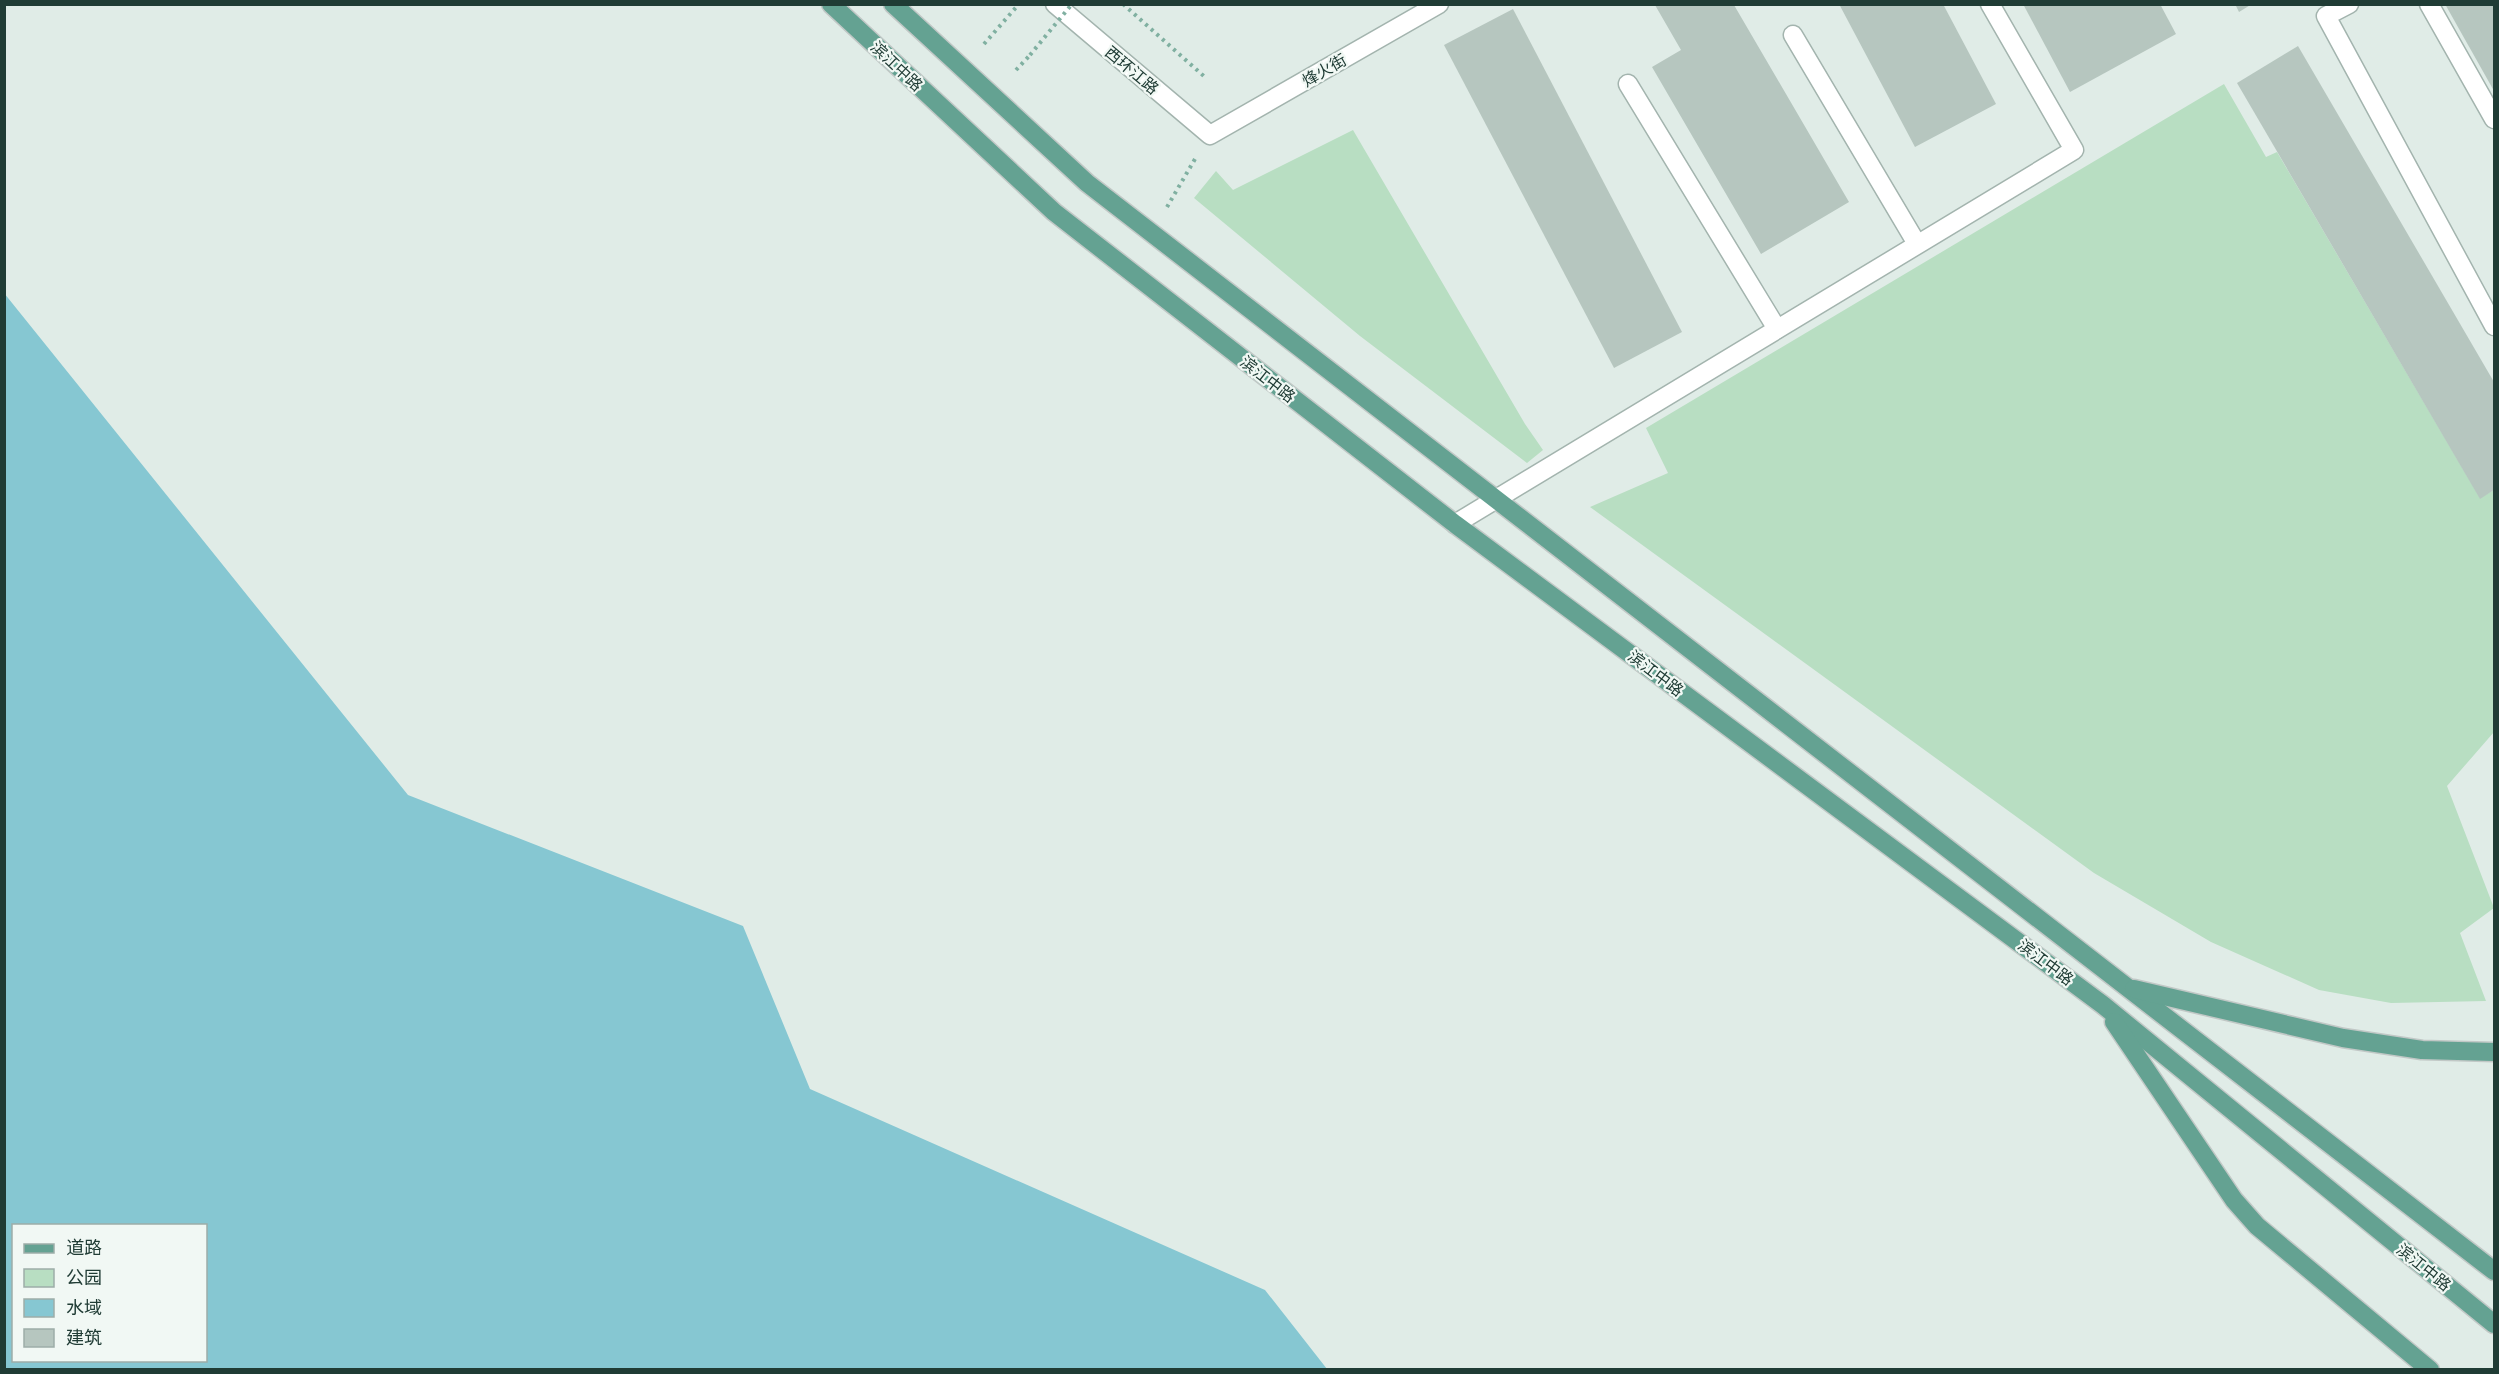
<svg xmlns="http://www.w3.org/2000/svg" width="2499" height="1374" font-family="'Asap Condensed','Noto Sans SC',sans-serif">
	<style>
		.green { fill: #b8dec2 }
		.water { fill: #86c7d2; fill-rule: evenodd }
		.building { fill: #b6c6bf }
		.lines { fill: none; stroke-linecap: round; stroke-linejoin: round }
		.minor-casing { stroke: #a3b4ae; stroke-width: 21 }
		.major-casing { stroke: #c1c8c6; stroke-width: 21 }
		.path { stroke: #80b0a1; stroke-width: 4; stroke-dasharray: 3 4.5; stroke-linecap: butt }
		.minor { stroke: #fff; stroke-width: 18 }
		.major { stroke: #64a292; stroke-width: 18 }
		.path-bridge { stroke: #80b0a1; stroke-width: 4; stroke-dasharray: 3 4.5; stroke-linecap: butt }
		.labels { text-anchor: middle; dominant-baseline: central; stroke-width: 4.5; stroke-linejoin: round; paint-order: stroke }
		.street-label { font-size: 16px; fill: #203c35; stroke: #f1f8f4 }
	</style>
	<rect width="100%" height="100%" fill="#e0ece7"/>
	<!-- green -->
	<g class="green">
		<path d="M2224,84L2266,157L2277,152L2480,498L2494,490V732L2447,786L2494,908L2460,933L2486,1001L2391,1003L2319,990L2211,942L2094,873L1590,507L1668,473L1646,428Z"/>
		<path d="M1353,130L1525,424L1543,450L1527,463L1360,336L1194,198L1216,171L1233,190Z"/>
	</g>
	<!-- water -->
	<path class="water" d="M4,293L408,795L743,926L810,1089L1265,1290L1327,1369H5ZM14,1226H206V1360H14Z"/>
	<!-- building -->
	<g class="building">
		<path d="M1839,4H1943L1996,104L1915,147Z"/>
		<path d="M2023,4H2160L2176,34L2070,92Z"/>
		<path d="M2235,4H2252L2239,12Z"/>
		<path d="M2445,4H2494V91Z"/>
		<path d="M1655,5H1734L1849,202L1761,254L1652,67L1681,50Z"/>
		<path d="M1513,9L1682,332L1614,368L1444,45Z"/>
		<path d="M2298,46L2494,382V490L2480,499L2237,83Z"/>
	</g>
	<g class="lines">
		<defs>
			<g id="minor">
				<path d="M1055,4L1210,135L1439,4"/>
				<path d="M2349,4L2326,16L2494,326"/>
				<path d="M2429,4L2494,119"/>
				<path d="M1793,35L1917,244"/>
				<path d="M1628,84L1777,329"/>
				<path d="M1455,524L2074,150L1990,4"/>
			</g>
			<g id="major">
				<path d="M831,4L1054,212L1455,524L2103,1005L2494,1324"/>
				<path d="M893,4L1087,183L2494,1271"/>
				<path d="M2134,989L2343,1038L2422,1050L2494,1052"/>
				<path d="M2114,1022L2234,1200L2257,1226L2430,1370"/>
			</g>
		</defs>
		<!-- minor casing -->
		<use href="#minor" class="minor-casing"/>
		<!-- major casing -->
		<use href="#major" class="major-casing"/>
		<!-- path -->
		<g class="path">
			<path d="M1123,4L1206,78"/>
			<path d="M984,44L1019,4"/>
			<path d="M1016,70L1030,55"/>
			<path d="M1167,207L1195,159"/>
		</g>
		<!-- minor -->
		<use href="#minor" class="minor"/>
		<!-- major -->
		<use href="#major" class="major"/>
		<!-- path-bridge -->
		<path class="path-bridge" d="M1030,55L1072,4"/>
	</g>
	<g class="labels">
		<!-- street labels -->
		<g class="street-label">
			<text transform="translate(897 66) rotate(43)">滨江中路</text>
			<text transform="translate(1132 70) rotate(40)">西环江路</text>
			<text transform="translate(1324 70) rotate(-30)">烽火街</text>
			<text transform="translate(1268 379) rotate(38)">滨江中路</text>
			<text transform="translate(1656 673) rotate(37)">滨江中路</text>
			<text transform="translate(2046 962) rotate(37)">滨江中路</text>
			<text transform="translate(2424 1267) rotate(39)">滨江中路</text>
		</g>
	</g>
	<!-- border -->
	<rect width="2499" height="1374" fill="none" stroke="#203c35" stroke-width="12"/>
	<!-- legend -->
	<rect x="12" y="1224" width="195" height="138" fill="#f1f8f4" stroke="#9dada8" stroke-width="1.5"/>
	<rect x="24" y="1244" width="30" height="9" fill="#64a292" stroke="#9dada8" stroke-width="1.5"/>
	<text x="66" y="1254" font-size="18" fill="#203c35">道路</text>
	<rect x="24" y="1269" width="30" height="18" fill="#b8dec2" stroke="#9dada8" stroke-width="1.5"/>
	<text x="66" y="1284" font-size="18" fill="#203c35">公园</text>
	<rect x="24" y="1299" width="30" height="18" fill="#86c7d2" stroke="#9dada8" stroke-width="1.5"/>
	<text x="66" y="1314" font-size="18" fill="#203c35">水域</text>
	<rect x="24" y="1329" width="30" height="18" fill="#b6c6bf" stroke="#9dada8" stroke-width="1.5"/>
	<text x="66" y="1344" font-size="18" fill="#203c35">建筑</text>
</svg>
